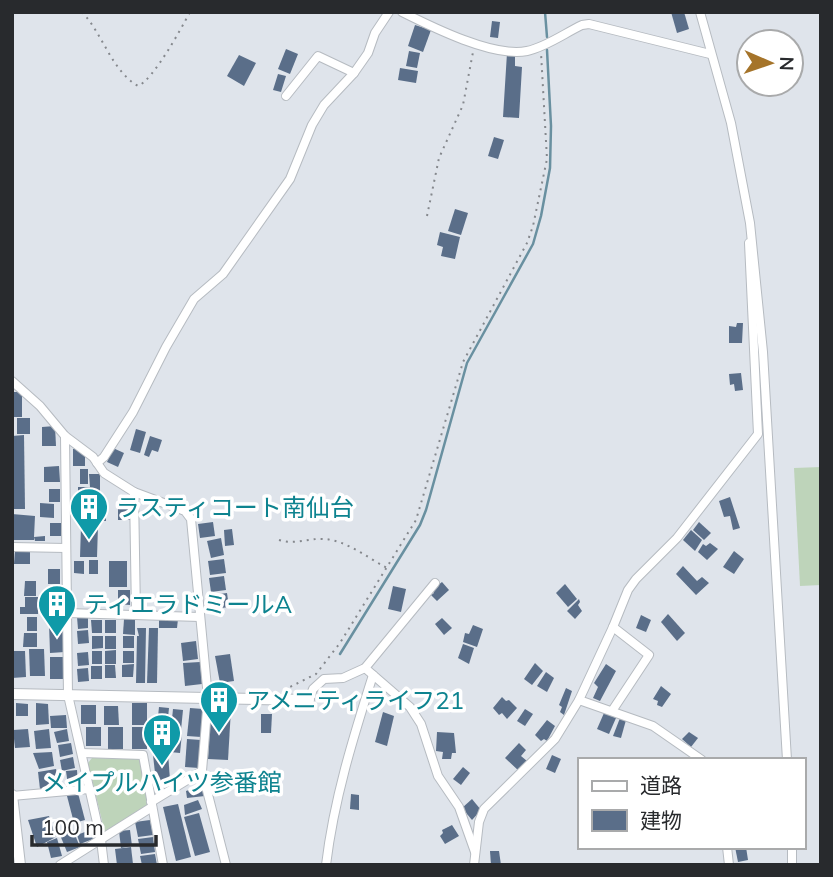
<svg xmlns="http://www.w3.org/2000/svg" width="833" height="877" font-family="Mulish,'Noto Sans JP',sans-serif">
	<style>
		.green { fill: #bed4ba }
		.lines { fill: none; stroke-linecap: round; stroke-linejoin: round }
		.stream { stroke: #6990a0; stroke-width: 2.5 }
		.building { fill: #5a6e89 }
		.minor-casing { stroke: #b6bbc1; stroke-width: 10 }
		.tertiary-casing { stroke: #b6bbc1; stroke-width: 12 }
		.path { stroke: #85888d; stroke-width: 2; stroke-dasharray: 2 5; stroke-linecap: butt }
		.minor { stroke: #fff; stroke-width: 8 }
		.tertiary { stroke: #fff; stroke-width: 10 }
		.labels { text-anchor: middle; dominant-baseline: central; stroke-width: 7; stroke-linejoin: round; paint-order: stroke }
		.culture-label { font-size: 24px; fill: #0d838f; stroke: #fff; text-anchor: start }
	</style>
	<rect width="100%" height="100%" fill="#dfe4eb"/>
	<!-- green -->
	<g class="green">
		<path d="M821,467V585L800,586L794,468Z"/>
		<path d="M92,758L141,759L148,807L105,833L88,763Z"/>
	</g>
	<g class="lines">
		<!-- stream -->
		<g class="stream">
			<path d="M545,12L547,37"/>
			<path d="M340,654L420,525L426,510L467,363L533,244L541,216L550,168L551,126L547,50"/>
		</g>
	</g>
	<!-- building -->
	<g class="building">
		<path d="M671,12H684L689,29L677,33Z"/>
		<path d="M492,21L500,22L498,38L490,37Z"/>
		<path d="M415,25L431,30L423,52L408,46Z"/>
		<path d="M286,49L298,54L290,74L278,69Z"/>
		<path d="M409,51L420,53L417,68L406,66Z"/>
		<path d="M507,53L515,54V66L522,67L519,118L503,117Z"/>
		<path d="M239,55L256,63L244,86L227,76Z"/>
		<path d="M400,68L418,71L416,83L398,80Z"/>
		<path d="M278,74L286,76L281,92L273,90Z"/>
		<path d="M494,137L504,140L498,159L488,156Z"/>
		<path d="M455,209L468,213L461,235L448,231Z"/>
		<path d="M440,232L460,237L455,259L441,256L443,247L437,245Z"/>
		<path d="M737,323H743L742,343H729V326L736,327Z"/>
		<path d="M741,373L743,390L735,391L734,384L730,385L729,374Z"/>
		<rect x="12" y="392" width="10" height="25"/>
		<rect x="17" y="418" width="13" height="16"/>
		<path d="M55,426L56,446H42V427Z"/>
		<path d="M136,429L146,432L140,453L130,450Z"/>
		<path d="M24,435L25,509H12V436Z"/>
		<path d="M150,436L162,440L158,452L152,450L149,457L144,455Z"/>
		<path d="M113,448L124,453L118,467L107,462Z"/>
		<path d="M73,449H79L85,455V466H73Z"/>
		<path d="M59,466L60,482H44V467Z"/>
		<rect x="80" y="469" width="8" height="15"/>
		<path d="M89,474H100V497L78,500V487H90Z"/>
		<rect x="49" y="489" width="11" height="13"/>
		<path d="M730,497L740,528L733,530L730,516L724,517L719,501Z"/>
		<path d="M40,503L54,504V518L40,517Z"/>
		<path d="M95,504H105L106,521H95Z"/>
		<rect x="74" y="505" width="11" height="13"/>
		<rect x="118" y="505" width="12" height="15"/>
		<path d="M12,514L35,516L34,537L45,536V541H35L34,537V540H12Z"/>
		<path d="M213,522L215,536L200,538L198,524Z"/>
		<path d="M699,522L711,533L704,540L693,530Z"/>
		<rect x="50" y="523" width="11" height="13"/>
		<path d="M81,525H98L97,557H80Z"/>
		<path d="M232,529L234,545L225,546L224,530Z"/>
		<path d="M691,530L702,540L695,551L683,540Z"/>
		<path d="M221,538L224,555L211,558L207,541Z"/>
		<path d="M710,543L718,549L707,560L698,552L703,544L706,546Z"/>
		<path d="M15,550H30V564H14Z"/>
		<path d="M734,551L744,559L734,574L723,567Z"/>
		<path d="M224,559L226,573L210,575L208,561Z"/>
		<rect x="89" y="560" width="9" height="14"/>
		<path d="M74,561H84V574L74,573Z"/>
		<rect x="109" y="561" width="18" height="26"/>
		<path d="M683,566L697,581L702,577L709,583L696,595L676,574Z"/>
		<rect x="48" y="569" width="12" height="15"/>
		<path d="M224,576L226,590L211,592L209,578Z"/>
		<path d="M25,581H36V596H24Z"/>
		<path d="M442,582L449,590L437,601L431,595L434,593L432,590Z"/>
		<path d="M565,584L577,599L568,607L556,593Z"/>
		<path d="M393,586L406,589L401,612L388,609Z"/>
		<rect x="46" y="589" width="12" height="14"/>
		<path d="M118,590H130V605L118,604Z"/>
		<path d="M227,593L229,607L214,609L212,595Z"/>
		<path d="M90,594H99L98,610H93V604H90Z"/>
		<path d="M25,597H38V614H20V607H25Z"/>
		<path d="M579,599L580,602L578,605L582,611L575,619L567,611Z"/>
		<rect x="48" y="607" width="12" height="14"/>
		<path d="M668,614L685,633L677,641L661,622Z"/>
		<path d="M641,615L651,620L646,632L636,628Z"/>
		<path d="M88,616V628L78,629L77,617Z"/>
		<rect x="27" y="617" width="10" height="14"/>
		<path d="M442,618L452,628L444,635L435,624Z"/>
		<path d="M124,619H135V635L123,634Z"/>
		<path d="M159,619H178L177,628H159Z"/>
		<path d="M91,620H102V633H92Z"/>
		<rect x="105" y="620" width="11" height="13"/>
		<path d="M49,623H64L65,652L50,653Z"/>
		<path d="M473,625L483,629L477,647L463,642L465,633L469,634Z"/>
		<path d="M137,628H146L145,683H136L137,636H139Z"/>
		<path d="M149,628H158L157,683H147Z"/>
		<path d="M88,630L89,643L78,644L77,631Z"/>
		<path d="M24,633H37V647H23Z"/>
		<path d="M92,636H103V648L92,649Z"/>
		<rect x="105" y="636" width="11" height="13"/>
		<rect x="123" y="636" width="11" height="12"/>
		<path d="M196,641L198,659L183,661L181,643Z"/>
		<path d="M463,644L474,648L469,664L458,658Z"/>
		<path d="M29,649H44L45,676H30Z"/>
		<path d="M116,650V664H105V651Z"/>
		<path d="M12,651H25L26,677L12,678Z"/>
		<rect x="92" y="651" width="10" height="13"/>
		<rect x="123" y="651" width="11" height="12"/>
		<path d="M88,652L89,665L78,666L77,653Z"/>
		<path d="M230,654L234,681L220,683L215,656Z"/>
		<rect x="50" y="657" width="15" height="22"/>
		<path d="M200,662L202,684L185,686L183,663Z"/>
		<path d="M535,663L543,671L532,685L524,679Z"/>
		<path d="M134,664L133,677H122V665Z"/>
		<path d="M606,664L616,671L600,701L593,698L598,687L594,683Z"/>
		<path d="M105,665H115L116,678H105Z"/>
		<rect x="91" y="666" width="11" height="13"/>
		<path d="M88,668L89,681L78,682L77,669Z"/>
		<path d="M546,672L554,678L547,692L537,686Z"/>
		<path d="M661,686L671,694L662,707L657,705L658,701L653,699Z"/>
		<path d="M566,688L572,691L564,715L560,712L562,707L559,705Z"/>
		<path d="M502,697L506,701L509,700L517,708L507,719L502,713L499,715L493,708Z"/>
		<path d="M16,703L28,704V716H16Z"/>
		<path d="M36,703L48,704L49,724L36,725Z"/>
		<rect x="132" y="703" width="15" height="22"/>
		<rect x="81" y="705" width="15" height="19"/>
		<path d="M104,706H118L119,725H104Z"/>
		<path d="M159,707L169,708L167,727L157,726Z"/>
		<path d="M211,707L231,709L228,760L208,759Z"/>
		<path d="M190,708L203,709L201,737L187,736Z"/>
		<path d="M173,709L183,710L181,730L171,729Z"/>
		<path d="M525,709L533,714L525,726L517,721Z"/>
		<path d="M383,712L394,716L387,746L375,742Z"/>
		<path d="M604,713L616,718L609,734L597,729Z"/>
		<path d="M261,714H272L271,733H261Z"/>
		<path d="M66,715L67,728H51L50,716Z"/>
		<path d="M620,718L626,720L621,738L613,736Z"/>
		<path d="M547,720L555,726L547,741L544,739L541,741L535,735Z"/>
		<rect x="86" y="727" width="15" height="19"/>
		<rect x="108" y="727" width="15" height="22"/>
		<rect x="132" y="727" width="15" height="22"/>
		<path d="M28,729L30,747L15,748L13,730Z"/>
		<path d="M49,729L51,748L36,749L34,731Z"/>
		<path d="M67,729L69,741L57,743L54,732Z"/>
		<path d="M156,730L167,731L165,750L154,749Z"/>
		<path d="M172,732L182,733L180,753L170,752Z"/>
		<path d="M437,732L454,733L456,753H452L451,759H442L443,752L436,751Z"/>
		<path d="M689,732L698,738L691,747L682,739Z"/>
		<path d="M187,739L201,740L199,768L185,767Z"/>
		<path d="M71,743L73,754L60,757L58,745Z"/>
		<path d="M519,743L526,750L521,756L527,761L519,771L505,758Z"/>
		<path d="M52,752L54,766L39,769L33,753Z"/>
		<path d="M168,753L170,780L156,782L153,755Z"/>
		<path d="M552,755L561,759L555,773L546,769Z"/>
		<path d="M73,757L75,768L62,771L60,760Z"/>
		<path d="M463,767L470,773L461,785L453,779Z"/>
		<path d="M56,769L60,786L40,789L38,772Z"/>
		<path d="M77,770L78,785L68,786L66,771Z"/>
		<path d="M201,786L205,796L187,798L186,791Z"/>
		<path d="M78,793L85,820L74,823L67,796Z"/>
		<path d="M351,794L359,795V810L350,809Z"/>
		<path d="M472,799L481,810L472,820L462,808Z"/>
		<path d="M198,800L202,809L185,815L184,805Z"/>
		<path d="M178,804L191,857L176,861L163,807Z"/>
		<path d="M199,813L210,852L195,856L184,817Z"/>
		<path d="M49,816L56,837L37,847L28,820Z"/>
		<path d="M150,820L153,835L138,837L135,822Z"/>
		<path d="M452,825L459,836L445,844L440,836L443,833L442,830Z"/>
		<path d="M73,830L80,847L67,852L60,835Z"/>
		<path d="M90,830L93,839L80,844L77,835Z"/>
		<path d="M130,830L132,846L121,848L119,831Z"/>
		<path d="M153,837L155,852L141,854L138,839Z"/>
		<path d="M57,838L62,856L51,858L47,842Z"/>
		<path d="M131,847L133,864L117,865L115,849Z"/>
		<path d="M735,847H746L748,860L738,862Z"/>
		<path d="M490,851H499L501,865H491Z"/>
		<path d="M155,854L157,865H142L140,856Z"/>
	</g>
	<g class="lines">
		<defs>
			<g id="minor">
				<path d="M402,12C432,27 494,58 527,51C546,47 565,33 582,25L589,24L710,54"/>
				<path d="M700,12L731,123L750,223L763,352L787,760"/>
				<path d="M286,96L318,56L354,73"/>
				<path d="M12,381L40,406L65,436L93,457L104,473L134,492L185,511L191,519L208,698L202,771L226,865"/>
				<path d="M65,436L68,695L101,840L104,865"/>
				<path d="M97,463L104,457L133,412L166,347L194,299L223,274L290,179L312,125L324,105L354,73L368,53L375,33L389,12"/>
				<path d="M134,492L136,614"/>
				<path d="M12,547L66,548"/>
				<path d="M67,613L200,617"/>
				<path d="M365,668L410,707L421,724L438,776L459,807L475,852"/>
				<path d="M309,700L313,689L324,679L343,678L365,668L435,583"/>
				<path d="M579,700L653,726L702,760"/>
				<path d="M612,711L649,655L613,627"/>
				<path d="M82,753L143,755L163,865"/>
				<path d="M12,796L89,789"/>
				<path d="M151,802L202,771"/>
				<path d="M727,847L729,865"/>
				<path d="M792,847V865"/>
				<path d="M60,865L152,807"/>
				<path d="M326,865C334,799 353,738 373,675"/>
				<path d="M474,865L479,822L484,809L555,739L579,700L613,627L628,590L636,579L677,538L758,434L749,243"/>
			</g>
			<g id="tertiary">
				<path d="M12,694L309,700"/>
				<path d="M12,795L20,865"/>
			</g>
		</defs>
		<!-- minor casing -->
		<use href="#minor" class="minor-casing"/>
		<!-- tertiary casing -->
		<use href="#tertiary" class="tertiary-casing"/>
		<!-- path -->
		<g class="path">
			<path d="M82,12C103,34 111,70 138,86C153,80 181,29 190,12"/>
			<path d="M427,216L439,158L463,105L473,52"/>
			<path d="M279,540C295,545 308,538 324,539C346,540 368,558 387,568"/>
			<path d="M284,690L316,674L340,643L416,520L463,362L527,243L533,226L547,159L541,53"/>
		</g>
		<!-- minor -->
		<use href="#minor" class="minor"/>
		<!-- tertiary -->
		<use href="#tertiary" class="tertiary"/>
	</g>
	<!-- icons -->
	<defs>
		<symbol id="building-pin" viewBox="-11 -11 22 30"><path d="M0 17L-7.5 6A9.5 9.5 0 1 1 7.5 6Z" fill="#0f9aa8" stroke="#fff"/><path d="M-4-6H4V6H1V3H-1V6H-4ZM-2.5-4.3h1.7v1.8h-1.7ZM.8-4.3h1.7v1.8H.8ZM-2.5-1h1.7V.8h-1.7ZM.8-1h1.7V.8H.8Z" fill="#fff"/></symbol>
	</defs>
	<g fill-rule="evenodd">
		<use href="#building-pin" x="67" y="485" width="44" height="60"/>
		<use href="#building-pin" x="35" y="582" width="44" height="60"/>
		<use href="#building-pin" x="197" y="678" width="44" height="60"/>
		<use href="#building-pin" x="140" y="711" width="44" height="60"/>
	</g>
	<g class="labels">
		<!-- culture labels -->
		<g class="culture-label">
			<text x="116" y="507">ラスティコート南仙台</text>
			<text x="84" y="604">ティエラドミールA</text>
			<text x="246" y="700">アメニティライフ21</text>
			<text x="162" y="782" text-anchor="middle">メイプルハイツ参番館</text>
		</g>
	</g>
	<!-- border -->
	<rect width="833" height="877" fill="none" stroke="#282a2d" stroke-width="28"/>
	<!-- legend -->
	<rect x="578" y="758" width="228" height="91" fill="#ffffff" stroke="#a9aaab" stroke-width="2"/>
	<rect x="592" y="781" width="35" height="10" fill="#ffffff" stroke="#a9aaab" stroke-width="2"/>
	<text x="640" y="793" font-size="21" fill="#282a2d">道路</text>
	<rect x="592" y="810" width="35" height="21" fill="#5a6e89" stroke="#a9aaab" stroke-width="2"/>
	<text x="640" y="828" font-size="21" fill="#282a2d">建物</text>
	<!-- north arrow -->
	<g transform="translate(770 63) rotate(92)"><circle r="33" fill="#ffffff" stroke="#a9aaab" stroke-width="2"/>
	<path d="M0-5L12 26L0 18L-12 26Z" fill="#a5742a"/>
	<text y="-10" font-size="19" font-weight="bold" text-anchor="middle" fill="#282a2d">N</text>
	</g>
	<!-- scale -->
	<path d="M32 835v10h124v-10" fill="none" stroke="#282a2d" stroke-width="3.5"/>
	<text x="42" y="835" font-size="21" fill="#282a2d" stroke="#ffffff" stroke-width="5" paint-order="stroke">100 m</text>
</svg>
